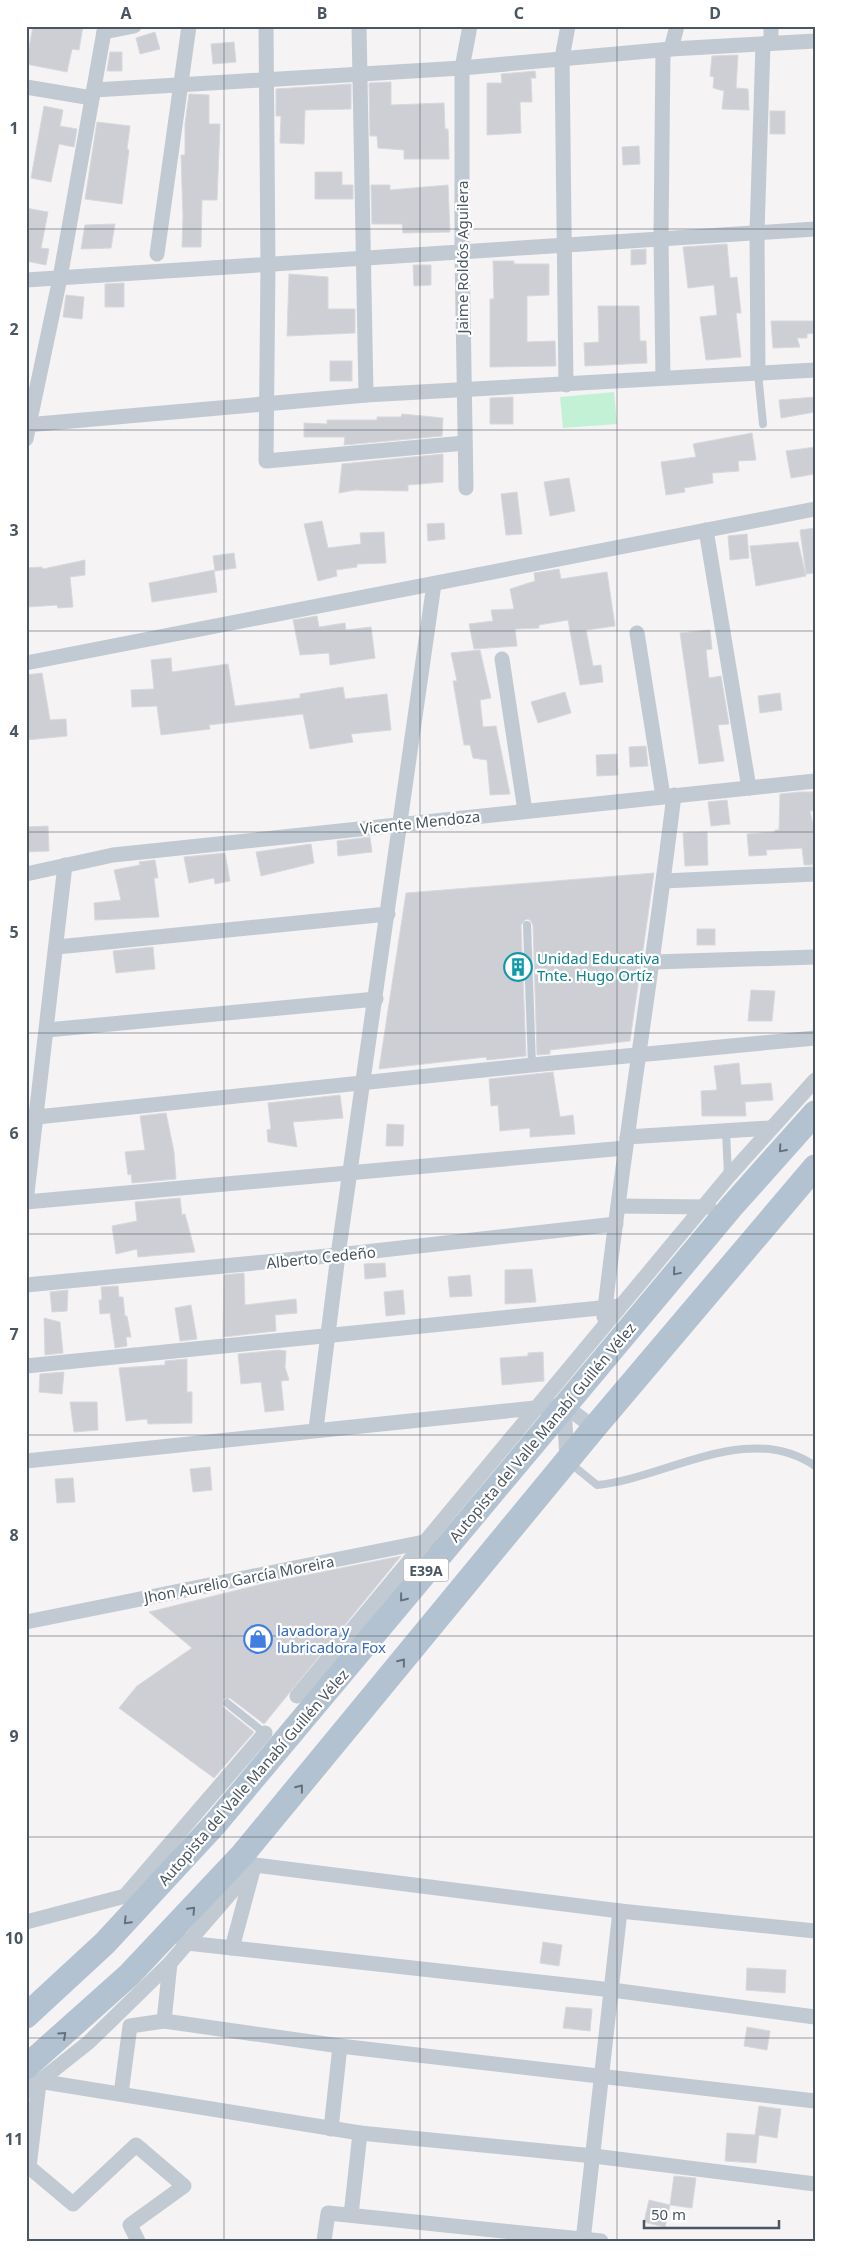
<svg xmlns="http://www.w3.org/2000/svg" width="841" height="2267" font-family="'Noto Sans',sans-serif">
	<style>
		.green { fill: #c3f1d5 }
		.building { fill: #cdcfd5; stroke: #d7d9de }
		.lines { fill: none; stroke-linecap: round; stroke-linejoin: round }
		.lane { stroke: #c1cad2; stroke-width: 8 }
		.street { stroke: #c1cad2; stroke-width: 15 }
		.primary { stroke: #b3c2d1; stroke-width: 25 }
		.oneway { stroke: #64717d }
		.grid { fill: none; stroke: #4a5661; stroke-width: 1; stroke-opacity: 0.55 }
		.labels { text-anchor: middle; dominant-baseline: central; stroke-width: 4.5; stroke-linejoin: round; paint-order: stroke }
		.shield { fill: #fff; stroke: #808990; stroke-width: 1 }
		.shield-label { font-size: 14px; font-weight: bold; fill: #4a5661 }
		.street-label { font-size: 15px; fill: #4a5661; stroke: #fff }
		.culture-label { font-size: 15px; fill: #0d838f; stroke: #fff; text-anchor: start }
		.shop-label { font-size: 15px; fill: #366cbe; stroke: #fff; text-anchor: start }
		.neatline { fill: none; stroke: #4a5661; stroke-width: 2 }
		.grid-label { font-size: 16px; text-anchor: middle; font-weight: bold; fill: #4a5661 }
	</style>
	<rect width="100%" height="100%" fill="#f5f3f3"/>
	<!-- green -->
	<path class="green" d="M614,392L617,424L563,428L560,397Z"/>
	<!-- building -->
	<g class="building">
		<path d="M33,26H83L79,50L72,49L67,72L26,64Z"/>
		<path d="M155,32L160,49L140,54L136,38Z"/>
		<path d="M234,42L236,62L213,64L211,44Z"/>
		<path d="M110,52H122V71H107Z"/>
		<path d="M738,55L736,88L748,89L749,110L722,109L724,91L713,88L714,77L710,76L712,56Z"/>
		<path d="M535,71L536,78H531L532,102H520L521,133L487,135V83H502L501,74Z"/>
		<path d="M391,82V105L444,103L445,129H448L449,159H404V150L378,148L377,136H370L369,83Z"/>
		<path d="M351,84V109L305,110L304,144L280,143L281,116H276V89Z"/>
		<path d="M189,94L209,95V124H220L217,200H202L201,247H182L183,216L181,155H185V124Z"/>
		<path d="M44,106L63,110L60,126L77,129L74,147L59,144L51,182L31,178Z"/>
		<rect x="770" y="111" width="15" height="23"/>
		<path d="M97,122L130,126L127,149L129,150L122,204L85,199Z"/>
		<path d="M639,146L640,164L623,165L622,147Z"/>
		<path d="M315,172H342V185H353V199H315Z"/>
		<path d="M371,185H390V190L448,185L450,232L403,233L402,224H372Z"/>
		<path d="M26,208L48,212L41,248L49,249L46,265L26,261Z"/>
		<path d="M115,224L111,248L81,249L85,225Z"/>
		<path d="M727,244L730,278L737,277L741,313H736L741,357L706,360L700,317L717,315L714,285L688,288L683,247Z"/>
		<path d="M646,249V264L631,265V250Z"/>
		<path d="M493,261H514V264H549V295L527,296V342L555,341L556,366L490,367V299H494Z"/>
		<path d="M413,265H431V285L414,286Z"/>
		<path d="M289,274L328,277V309H355V333L287,336Z"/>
		<path d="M124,283V307H105V284Z"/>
		<path d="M66,295L84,297L82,319L63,317Z"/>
		<path d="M598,306H639L640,341H646L647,363L585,366L584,343L599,342Z"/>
		<path d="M771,321H815V333L807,334V338H797L800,347L773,348Z"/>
		<rect x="330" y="361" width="22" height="20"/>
		<path d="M513,397V424H490V398Z"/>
		<path d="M815,397V412L781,418L779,400Z"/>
		<path d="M402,414L443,418L442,436L344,445L345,437H304V423L327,424V420H377V417H401Z"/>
		<path d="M752,433L756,460L738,461L739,471L712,473L713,483L684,488L685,492L666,495L661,462L696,457L693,444Z"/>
		<path d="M815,447V474L791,478L786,451Z"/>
		<path d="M443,454V482L408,485V491L355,490L339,493L342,464Z"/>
		<path d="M569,478L575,511L550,516L544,482Z"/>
		<path d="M517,492L522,534L506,535L501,494Z"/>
		<path d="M322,521L328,548L361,544L360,533L384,532L386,563L357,564V567L336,570L337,576L318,581L304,524Z"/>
		<path d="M444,523L445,539L428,541L427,524Z"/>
		<path d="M815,528V573L806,574L800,530Z"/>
		<path d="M747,534L749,558L730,560L728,536Z"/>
		<path d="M798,542L806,576L756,586L750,546Z"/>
		<path d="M234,553L236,568L215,571L213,556Z"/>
		<path d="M85,560V575L70,577L73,607L58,608L57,605L28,607L26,568L42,567L43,569Z"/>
		<path d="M559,569L561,579L607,572L615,626L586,630L593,666L601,665L603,682L580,685L568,620L539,625V628L515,629L517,646L474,649L469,624L493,621L491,610L514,609L510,589L535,581L534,573Z"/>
		<path d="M214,570L217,592L152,602L149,583Z"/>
		<path d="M317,616L319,627L345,623L346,630L371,627L375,658L330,665L329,653L300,655L293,620Z"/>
		<path d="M710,630L712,649L706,650L709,678L721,676L729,724L718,725L724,761L699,764L680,633Z"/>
		<path d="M480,650L491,698L480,700L483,727L496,726L510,794L490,795L487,760L473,758L470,745H464L453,681H457L451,653Z"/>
		<path d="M171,658L172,672L228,664L235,706L300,698V694L343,687L345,699L387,694L391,730L351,734L353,742L310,749L303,714L209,725L210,729L161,735L157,706L132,707L131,690L154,689L151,660Z"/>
		<path d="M42,673L50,720L66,719L67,736L26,740V675Z"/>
		<path d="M565,692L571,713L538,723L531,702Z"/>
		<path d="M780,693L782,710L760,713L758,696Z"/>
		<path d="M646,746L648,766L630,767L629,747Z"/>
		<path d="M617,754L618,775L597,776L596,755Z"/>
		<path d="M800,792H815V811H810L815,833V865H804L802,848L766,850L767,855L749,856L747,834L775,832V830H779L780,794Z"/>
		<path d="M727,800L730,824L711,826L708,802Z"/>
		<path d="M48,826L49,851L26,852V827Z"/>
		<path d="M707,832L708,865L685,866L683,833Z"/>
		<path d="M370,837L372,852L338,856L337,841Z"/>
		<path d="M311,844L314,863L261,876L256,852Z"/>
		<path d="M225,853L230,881L215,884L214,878L189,883L184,857Z"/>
		<path d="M155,860L158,878H154L159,917L95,920L94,903L121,900L114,870L140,865L139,862Z"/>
		<path d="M654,873L630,1041L550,1050V1054L537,1055L533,925L530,920L526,919L521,925L526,1056L487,1060L486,1057L379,1069L406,893Z"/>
		<rect x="697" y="929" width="18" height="16"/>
		<path d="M153,947L155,969L116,973L113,951Z"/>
		<path d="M751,990L775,991L772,1021H748Z"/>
		<path d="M739,1063L741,1085L771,1083L773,1100L745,1102L746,1116H702L701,1091L717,1090L714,1066Z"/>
		<path d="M553,1072L560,1117L573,1115L575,1134L530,1137V1128L500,1131L498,1105L491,1106L489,1079Z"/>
		<path d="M340,1095L343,1118L293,1122L297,1147L268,1142L267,1130L271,1129L268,1103Z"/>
		<path d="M166,1113L174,1152L176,1179L132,1183L131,1174L128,1175L125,1152L145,1150L140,1116Z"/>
		<path d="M387,1124L404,1125L403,1146H386Z"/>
		<path d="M180,1198L182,1215L185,1214L195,1252L138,1257L137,1249L116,1254L112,1226L137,1221L135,1202Z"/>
		<path d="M385,1263L386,1277L365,1279L364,1264Z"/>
		<path d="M532,1269L536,1302L505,1304V1270Z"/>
		<path d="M244,1273L245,1305L296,1299L297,1313L275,1315L276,1331L223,1337L224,1275Z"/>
		<path d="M470,1275L472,1296L450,1297L448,1277Z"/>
		<path d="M118,1286L119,1297H123L125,1316H127L131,1337H126L127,1346L115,1348L110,1313L100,1314L99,1300H102L101,1287Z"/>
		<path d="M68,1290L67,1311L52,1312L50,1292Z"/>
		<path d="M403,1290L405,1314L386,1316L384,1292Z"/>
		<path d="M191,1305L197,1339L180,1341L175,1308Z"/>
		<path d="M44,1318L60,1322L63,1353L45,1355Z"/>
		<path d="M278,1350L286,1351L285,1367L289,1380L281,1381L284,1410L265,1412L261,1382L241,1384L238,1354Z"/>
		<path d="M543,1352L544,1381L502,1385L500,1358L528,1356V1353Z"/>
		<path d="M187,1359V1392H192V1423L148,1424L147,1419L126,1421L119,1368L165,1365V1361Z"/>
		<path d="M64,1372L62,1394L39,1392L40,1374Z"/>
		<path d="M70,1402H97L98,1430L74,1432Z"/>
		<path d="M210,1467L212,1490L193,1492L190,1469Z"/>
		<path d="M73,1478L75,1502L57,1503L55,1479Z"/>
		<path d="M401,1556L264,1724L230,1698L223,1699V1707L254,1732L214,1778L119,1708L137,1686L192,1648L149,1612L262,1584Z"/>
		<path d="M543,1942L562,1945L559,1966L540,1963Z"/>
		<path d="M747,1968L786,1970L785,1993L746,1990Z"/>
		<path d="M566,2007L592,2009L590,2031L563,2028Z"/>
		<path d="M747,2027L770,2031L767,2050L744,2046Z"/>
		<path d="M759,2106L781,2109L777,2138L759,2135L756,2163L725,2161L727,2133L755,2135Z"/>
		<path d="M674,2176L696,2178L692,2208L670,2205Z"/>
		<path d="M649,2200L670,2205L665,2227L644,2222Z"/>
	</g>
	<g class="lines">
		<!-- lane -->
		<g class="lane">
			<path d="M758,373L763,424"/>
			<path d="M527,925L532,1065"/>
			<path d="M726,1131L728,1175"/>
			<path d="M570,1463L597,1485C667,1478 748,1420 815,1466"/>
			<path d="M227,1703L267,1735"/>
		</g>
		<!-- street -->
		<g class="street">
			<path d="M266,26L268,265L266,461L465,443"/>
			<path d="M359,26L366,395"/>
			<path d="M771,26V43"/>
			<path d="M104,32L134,26"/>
			<path d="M671,49L677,26"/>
			<path d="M663,50L661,238L663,378"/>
			<path d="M26,87L92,98"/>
			<path d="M94,90L462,68L671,49L815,41"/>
			<path d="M157,254L189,26"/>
			<path d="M26,280L815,229"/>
			<path d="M758,373L757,232L763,44"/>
			<path d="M566,385L562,58L568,26"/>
			<path d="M26,425L366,395L815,370"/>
			<path d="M26,439L60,278L105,26"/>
			<path d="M466,488L462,251V68L470,26"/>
			<path d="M706,530L749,788"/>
			<path d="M637,633L663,796"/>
			<path d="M502,659L525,811"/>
			<path d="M26,663L815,509"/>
			<path d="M26,874L113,855L815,781"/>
			<path d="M664,881L815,874"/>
			<path d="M57,947L388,914"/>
			<path d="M653,962L815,957"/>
			<path d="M47,1030L376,999"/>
			<path d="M37,1117L532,1065L815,1038"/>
			<path d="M627,1137L770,1128"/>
			<path d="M26,1202L625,1148"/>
			<path d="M26,1202L65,865"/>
			<path d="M618,1206L709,1207"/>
			<path d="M26,1285L338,1255L616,1224"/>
			<path d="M604,1317C624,1142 653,969 674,795"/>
			<path d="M26,1366L620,1306"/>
			<path d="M564,1406L567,1460"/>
			<path d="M316,1429L338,1255L434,584"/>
			<path d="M26,1461L564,1405L594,1428"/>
			<path d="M26,1622L429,1541"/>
			<path d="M297,1696L728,1177L815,1080"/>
			<path d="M125,1896L265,1733"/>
			<path d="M26,1922L133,1894"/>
			<path d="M182,1939L187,1943L612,1990L815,2017"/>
			<path d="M232,1948L253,1870"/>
			<path d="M164,2021L170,1963L255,1865L620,1911L815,1931"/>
			<path d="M26,2079L360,2133L594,2156L815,2184"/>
			<path d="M39,2083L29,2167L73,2204L136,2145L184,2186L130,2225L138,2241"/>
			<path d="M26,2092L89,2042L170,1963"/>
			<path d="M121,2094L130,2026L164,2021L340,2046L815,2101"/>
			<path d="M331,2129L340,2046"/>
			<path d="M351,2215L360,2133"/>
			<path d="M324,2241L328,2213L601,2241"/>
			<path d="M583,2241L620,1911"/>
		</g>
		<!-- primary -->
		<g class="primary">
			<path d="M26,2016L105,1943L215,1824L732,1206L815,1113"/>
			<path d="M26,2067L129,1975L243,1854L594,1428L815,1167"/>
		</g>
	</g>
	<!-- one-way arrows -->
	<defs><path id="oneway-chevron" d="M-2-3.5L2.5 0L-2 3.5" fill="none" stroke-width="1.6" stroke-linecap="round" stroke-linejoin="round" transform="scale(1.25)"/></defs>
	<g class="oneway">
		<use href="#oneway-chevron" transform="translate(782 1149) rotate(131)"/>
		<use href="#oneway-chevron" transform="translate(676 1272) rotate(130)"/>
		<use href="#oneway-chevron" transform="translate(403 1598) rotate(129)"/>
		<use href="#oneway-chevron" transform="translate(402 1662) rotate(-51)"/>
		<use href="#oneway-chevron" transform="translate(300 1788) rotate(-51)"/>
		<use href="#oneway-chevron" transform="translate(192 1910) rotate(-47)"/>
		<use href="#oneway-chevron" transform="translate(127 1921) rotate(134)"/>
		<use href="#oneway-chevron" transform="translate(63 2035) rotate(-42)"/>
	</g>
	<!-- grid -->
	<path class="grid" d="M224,26V2241M420,26V2241M617,26V2241M26,229H815M26,430H815M26,631H815M26,832H815M26,1033H815M26,1234H815M26,1435H815M26,1636H815M26,1837H815M26,2038H815"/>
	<!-- icons -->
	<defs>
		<symbol id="building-ring" viewBox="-11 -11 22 22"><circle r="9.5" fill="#fff" stroke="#0f9aa8" stroke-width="1.5"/><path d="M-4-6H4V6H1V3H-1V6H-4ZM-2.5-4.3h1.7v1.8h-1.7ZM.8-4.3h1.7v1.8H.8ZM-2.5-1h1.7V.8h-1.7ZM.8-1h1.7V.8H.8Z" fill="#0f9aa8"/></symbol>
		<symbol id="shop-ring" viewBox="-11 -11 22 22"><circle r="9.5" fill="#fff" stroke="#3f7fe0" stroke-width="1.5"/><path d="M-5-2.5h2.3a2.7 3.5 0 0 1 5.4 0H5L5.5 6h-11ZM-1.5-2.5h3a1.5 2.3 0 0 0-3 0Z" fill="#3f7fe0"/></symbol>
	</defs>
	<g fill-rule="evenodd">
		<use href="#building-ring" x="502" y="951" width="32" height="32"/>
		<use href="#shop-ring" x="242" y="1623" width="32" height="32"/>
	</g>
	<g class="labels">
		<!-- shield labels -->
		<rect class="shield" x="403.5" y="1558.5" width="45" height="23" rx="4"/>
		<g class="shield-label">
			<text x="426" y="1570">E39A</text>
		</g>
		<!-- street labels -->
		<g class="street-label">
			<text transform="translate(462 257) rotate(-90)">Jaime Roldós Aguilera</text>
			<text transform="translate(420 822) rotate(-6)">Vicente Mendoza</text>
			<text transform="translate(321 1257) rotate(-6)">Alberto Cedeño</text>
			<text transform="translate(542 1432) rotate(-50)">Autopista del Valle Manabí Guillén Vélez</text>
			<text transform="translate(239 1579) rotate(-11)">Jhon Aurelio García Moreira</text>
			<text transform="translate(253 1777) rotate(-49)">Autopista del Valle Manabí Guillén Vélez</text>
		</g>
		<!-- culture labels -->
		<g class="culture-label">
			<text x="537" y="958">Unidad Educativa<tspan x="537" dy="17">Tnte. Hugo Ortíz</tspan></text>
		</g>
		<!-- shop labels -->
		<g class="shop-label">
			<text x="277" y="1630">lavadora y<tspan x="277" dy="17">lubricadora Fox</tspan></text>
		</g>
	</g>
	<!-- border -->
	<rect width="841" height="2267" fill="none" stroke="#ffffff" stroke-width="55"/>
	<!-- scale -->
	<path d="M644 2220v8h135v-8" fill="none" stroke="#4a5661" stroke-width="2.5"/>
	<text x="651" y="2220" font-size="15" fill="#4a5661" stroke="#ffffff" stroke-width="4" paint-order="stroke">50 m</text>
	<rect x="28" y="28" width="786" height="2212" class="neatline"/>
	<g class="grid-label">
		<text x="126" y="19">A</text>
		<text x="322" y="19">B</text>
		<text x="519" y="19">C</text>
		<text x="715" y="19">D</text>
		<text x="14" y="134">1</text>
		<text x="14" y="335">2</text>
		<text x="14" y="536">3</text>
		<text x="14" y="737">4</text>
		<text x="14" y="938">5</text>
		<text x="14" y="1139">6</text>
		<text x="14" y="1340">7</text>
		<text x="14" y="1541">8</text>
		<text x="14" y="1742">9</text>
		<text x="14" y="1944">10</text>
		<text x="14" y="2145">11</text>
	</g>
</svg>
